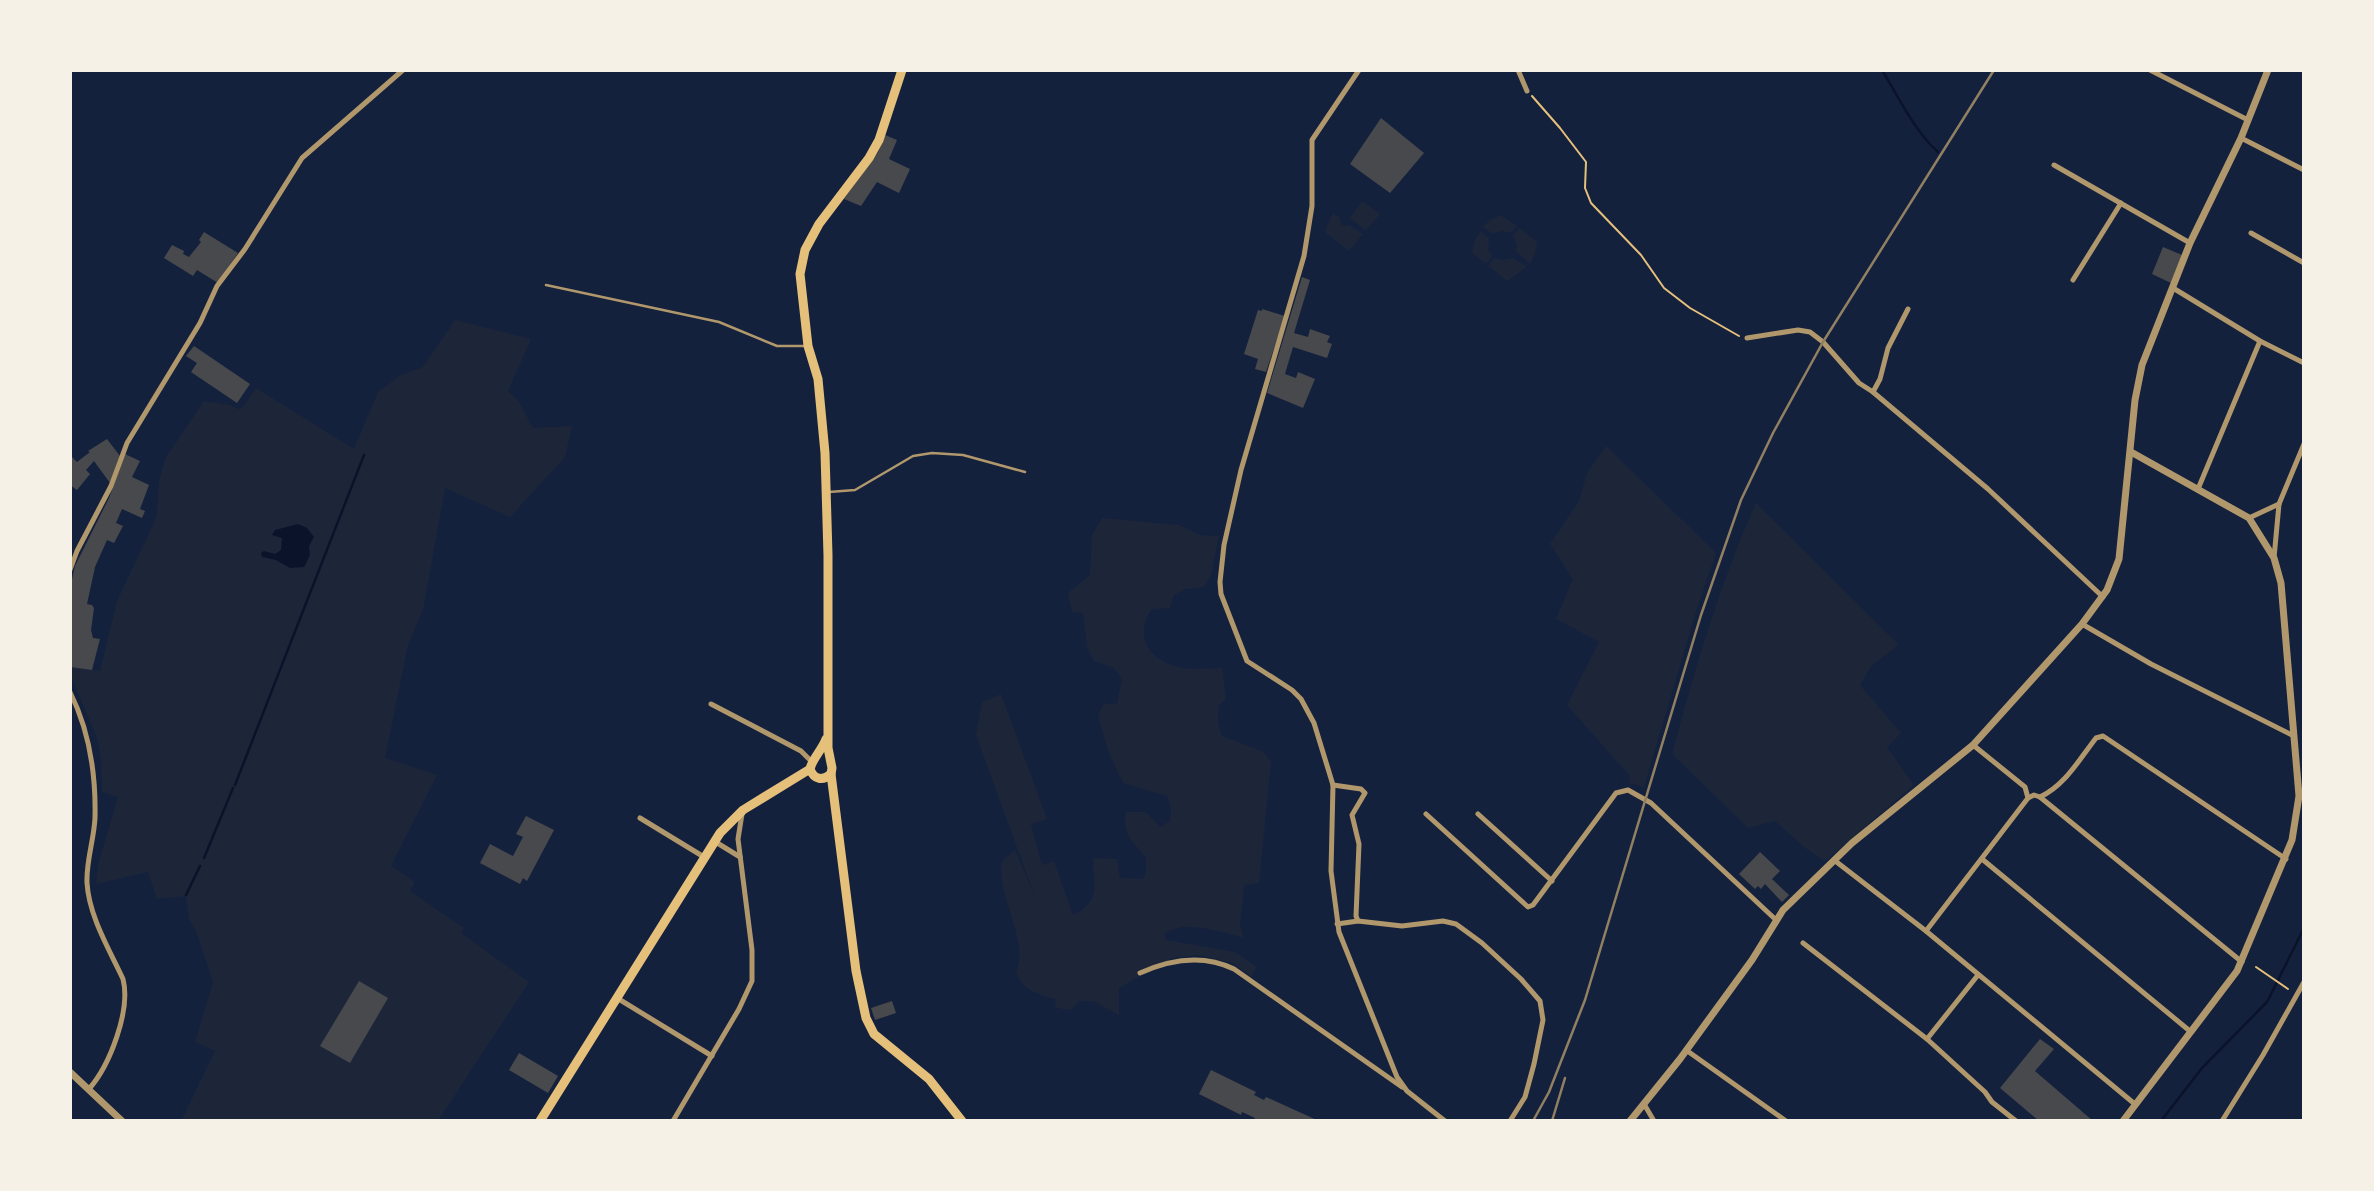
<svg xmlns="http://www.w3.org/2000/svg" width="2374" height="1191" font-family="'Roboto Condensed',sans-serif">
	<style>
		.green { fill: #1d2539 }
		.water { fill: #0b132b }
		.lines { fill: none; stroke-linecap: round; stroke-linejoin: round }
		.stream { stroke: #0b132b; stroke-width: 2.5 }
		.building { fill: #48494c }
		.path { stroke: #e5c07b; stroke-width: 2 }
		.service { stroke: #b1986c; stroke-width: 2.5 }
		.minor { stroke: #b1986c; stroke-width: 5 }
		.tertiary { stroke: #b1986c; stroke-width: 7 }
		.primary { stroke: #e5c07b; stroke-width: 9 }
		.rail { stroke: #918062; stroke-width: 2.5 }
	</style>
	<rect width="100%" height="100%" fill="#14213d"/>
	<!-- green -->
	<g class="green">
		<path d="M1362,201L1380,214L1366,231L1350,218Z"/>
		<path d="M1333,213L1340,218L1341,226L1349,225L1363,234L1349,251L1326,233V228Z"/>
		<path d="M1501,215L1517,226L1511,233L1502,231L1493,234L1483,227L1490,220Z"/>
		<path d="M1520,228L1537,242L1535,254L1530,264L1516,251L1517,245L1513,235Z"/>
		<path d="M1481,231L1489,239L1488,250L1492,256L1486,264L1472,253L1475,240Z"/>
		<path d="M1494,258L1502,260L1513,258L1527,267L1507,281L1488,266Z"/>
		<path d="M455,320L531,339L508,391L518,400L533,428L572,426L565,457L510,517L445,488L423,610L408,645L385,758L437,775L391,866L415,882L410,891L464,928L461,933L529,982L438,1121H181L215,1051L195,1042L213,982L196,931L189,919L186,896L157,899L148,872L96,884L99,861L118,797L102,792L101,758L97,738L70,674V667L100,671L117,601L157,516L159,480L166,457L204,401L230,405L238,409L243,407L256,388L354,449L378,392L399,376L423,367Z"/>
		<path d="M1606,446L1716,553L1695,615L1644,787L1629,783L1630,776L1567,705L1599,642L1556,619L1573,579L1550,544L1579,501L1587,473Z"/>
		<path d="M1756,503L1899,645L1872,665L1860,685L1901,733L1887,747L1914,785L1825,861L1804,847L1775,821L1748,828L1672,754C1695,669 1720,583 1756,503Z"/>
		<path d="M1102,518L1179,525L1200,535L1219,536L1211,575L1204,587L1185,589L1174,595L1170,608L1152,609C1132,637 1151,663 1183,668C1195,670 1209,668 1222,668L1226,699L1219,705L1218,723L1222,736L1262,751L1271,761L1259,883L1244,885L1240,925L1244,938C1221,932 1185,919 1164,934L1166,940L1235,952L1257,967L1251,977L1233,963L1198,955L1172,958L1119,988V1015L1093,1001H1079L1071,1010L1056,1008L1055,999C1037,994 1023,991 1016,972C1030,941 996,897 1002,861L1015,850L1035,897L976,735L982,702L1001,694L1047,819L1031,824L1042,865L1054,861L1073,915C1101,901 1094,886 1093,858L1117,859L1120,878L1143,879L1146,871V857C1132,842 1122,833 1126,812H1146L1160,827L1170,821L1171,808L1167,796L1123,783L1108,751L1098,715L1104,704H1117L1122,679L1114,668L1094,661L1087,647L1083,613L1072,612L1068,593L1090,575L1092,535Z"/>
	</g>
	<!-- water -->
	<path class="water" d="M298,524L307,528L314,537L309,546L310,555L304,567L290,568L276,560L262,557L261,553L264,551L275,554L281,550L282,538L272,535L275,530Z"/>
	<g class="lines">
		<!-- stream -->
		<g class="stream">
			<path d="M1882,70C1897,95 1916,133 1938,152"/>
			<path d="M235,785L364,455"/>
			<path d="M204,858L233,788"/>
			<path d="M186,895L200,866"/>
			<path d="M2161,1121L2202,1068L2267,1002L2304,928"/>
		</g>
	</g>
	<!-- building -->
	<g class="building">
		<path d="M1381,118L1424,153L1390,193L1350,164Z"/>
		<path d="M885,135L897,140L889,159L910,169L899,193L877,182L861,206L844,199L878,152Z"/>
		<path d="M204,232L238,253L218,283L197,270L193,276L164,258L172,245L184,251L183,254L189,257L201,242L199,240Z"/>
		<path d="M2163,247L2182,255L2171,283L2152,274Z"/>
		<path d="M1302,277L1310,280L1294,333L1308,337L1310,329L1330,336L1327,342L1332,344L1327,358L1293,347L1285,374L1296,378L1298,372L1315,379L1303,408L1267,393Z"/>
		<path d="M1262,309L1285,316L1266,372L1255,369L1258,359L1244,354L1258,310L1262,311Z"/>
		<path d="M194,346L250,384L237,403L191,372L197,363L186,356Z"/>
		<path d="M107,439L120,456L110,483L94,461L86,470L90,474L77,490L70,485V460L72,457L77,462L90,452L88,451Z"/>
		<path d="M125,454L140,461L132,477L149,485L140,509L145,511L142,518L122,509L116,523L123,526L114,543L107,540L95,567L87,604L92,605L94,608L91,630L93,638L100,639L92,670L70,667V588L75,566L109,498Z"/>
		<path d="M526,816L554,830L527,881L523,878L520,884L480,863L490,844L513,856L523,837L516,834Z"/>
		<path d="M1760,852L1780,871L1772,879L1789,895L1782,902L1765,884L1761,889L1758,886L1755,889L1739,874Z"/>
		<path d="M359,981L388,998L350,1063L320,1046Z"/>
		<path d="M892,1001L896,1013L875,1020L871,1008Z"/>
		<path d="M2040,1039L2054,1049L2035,1071L2093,1121H2039L2000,1088Z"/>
		<path d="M519,1053L558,1076L548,1093L509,1070Z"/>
		<path d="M1211,1070L1256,1092L1254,1095L1264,1100L1266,1097L1319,1121H1253L1255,1118L1242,1112L1241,1115L1199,1094Z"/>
	</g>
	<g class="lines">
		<!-- path -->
		<g class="path">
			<path d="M1532,96L1560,128L1586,162L1585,188L1591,203L1641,255L1664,288L1690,308L1739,336"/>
			<path d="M2256,967L2288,989"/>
		</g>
		<!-- service -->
		<g class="service">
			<path d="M546,285L719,322L777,346H805"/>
			<path d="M829,492L855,490L913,456L932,453L963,455L1025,472"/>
		</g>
		<!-- minor -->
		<g class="minor">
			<path d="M1359,70L1312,140V206L1304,256L1241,470L1224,545L1220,582L1221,594L1247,661L1292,690L1301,699L1314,723L1333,785L1331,871L1339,932L1397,1077L1407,1091L1445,1121"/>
			<path d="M1518,70L1527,91"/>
			<path d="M2150,70L2248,120"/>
			<path d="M2241,138L2304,170"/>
			<path d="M2054,165L2190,243"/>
			<path d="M2251,233L2304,263"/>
			<path d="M2073,280L2121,203"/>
			<path d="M2173,288L2260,341L2304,363"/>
			<path d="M1747,338L1798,330L1810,332L1823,342L1859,383L1873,392L1988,489L2103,597"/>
			<path d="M1873,392L1880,379L1888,348L1908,309"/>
			<path d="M2198,489L2260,341"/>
			<path d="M2249,518L2279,504"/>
			<path d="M2274,558L2279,504L2304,444"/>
			<path d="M70,570L77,551L111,486L127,443L200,323L217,286L245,249L302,158L403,70"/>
			<path d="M2082,624L2151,664L2294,736"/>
			<path d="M70,692C90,732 96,775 95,818C94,840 86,861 87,883C89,916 109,949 123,979C131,1010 110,1065 89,1089"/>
			<path d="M711,704L801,751L812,762"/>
			<path d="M1973,745L2025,787L2028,798"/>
			<path d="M1333,785L1361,789L1365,793L1352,815L1359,844L1356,916L1358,921L1402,926L1443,921L1456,924L1482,943L1521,979L1540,1001L1543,1020L1534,1064L1525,1097L1510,1121"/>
			<path d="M2040,797C2065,785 2079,760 2096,738L2103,736L2286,859"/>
			<path d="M2028,798L2034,795L2040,797L2242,962"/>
			<path d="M1426,814L1528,907L1533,905L1616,793L1628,790L1651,803L1775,919"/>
			<path d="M1478,814L1552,881"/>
			<path d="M640,818L704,857"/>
			<path d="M714,841L740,857"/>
			<path d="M1982,859L2191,1032"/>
			<path d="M1834,860L1926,931L2136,1105"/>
			<path d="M1337,924L1358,921"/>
			<path d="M1926,931L2028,798"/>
			<path d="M1803,943L1927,1039L1985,1092L1992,1102L2016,1121"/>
			<path d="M1140,973C1171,959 1203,954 1234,969L1402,1087"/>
			<path d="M617,998L712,1056"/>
			<path d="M1927,1039L1978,975"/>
			<path d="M1686,1050L1786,1121"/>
			<path d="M1644,1104L1654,1121"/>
			<path d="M673,1121L739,1009L752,981V950L738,839L742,814"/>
			<path d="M2222,1121L2263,1055L2304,982"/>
		</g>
		<!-- tertiary -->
		<g class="tertiary">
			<path d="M70,1072L122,1121"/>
			<path d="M1630,1121L1680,1059L1752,960L1783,910L1852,843L1973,745L2082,624L2107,590L2119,559L2135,400L2142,365L2190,243L2241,138L2268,70"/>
			<path d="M2123,1121L2237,971L2292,840L2299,796L2281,583L2274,558L2249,518L2131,452"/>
		</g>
		<!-- primary -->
		<g class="primary">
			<path d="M902,70L879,140L869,158L819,224L805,250L800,274L808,346L818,379L825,453L828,555V748L832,768L831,774L856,971L866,1018L874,1034L929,1079L962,1121"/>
			<path d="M810,769C812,759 822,750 826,739"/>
			<path d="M810,769C814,780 823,781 831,774"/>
			<path d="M540,1121L720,833L743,810L810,769"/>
		</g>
		<!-- rail -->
		<g class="rail">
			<path d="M1533,1121L1549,1092L1585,1000L1701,615L1741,500L1773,433L1823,342L1994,70"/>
			<path d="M1552,1121L1565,1078"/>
		</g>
	</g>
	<!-- border -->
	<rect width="2374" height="1191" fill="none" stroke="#f6f1e7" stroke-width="144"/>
</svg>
